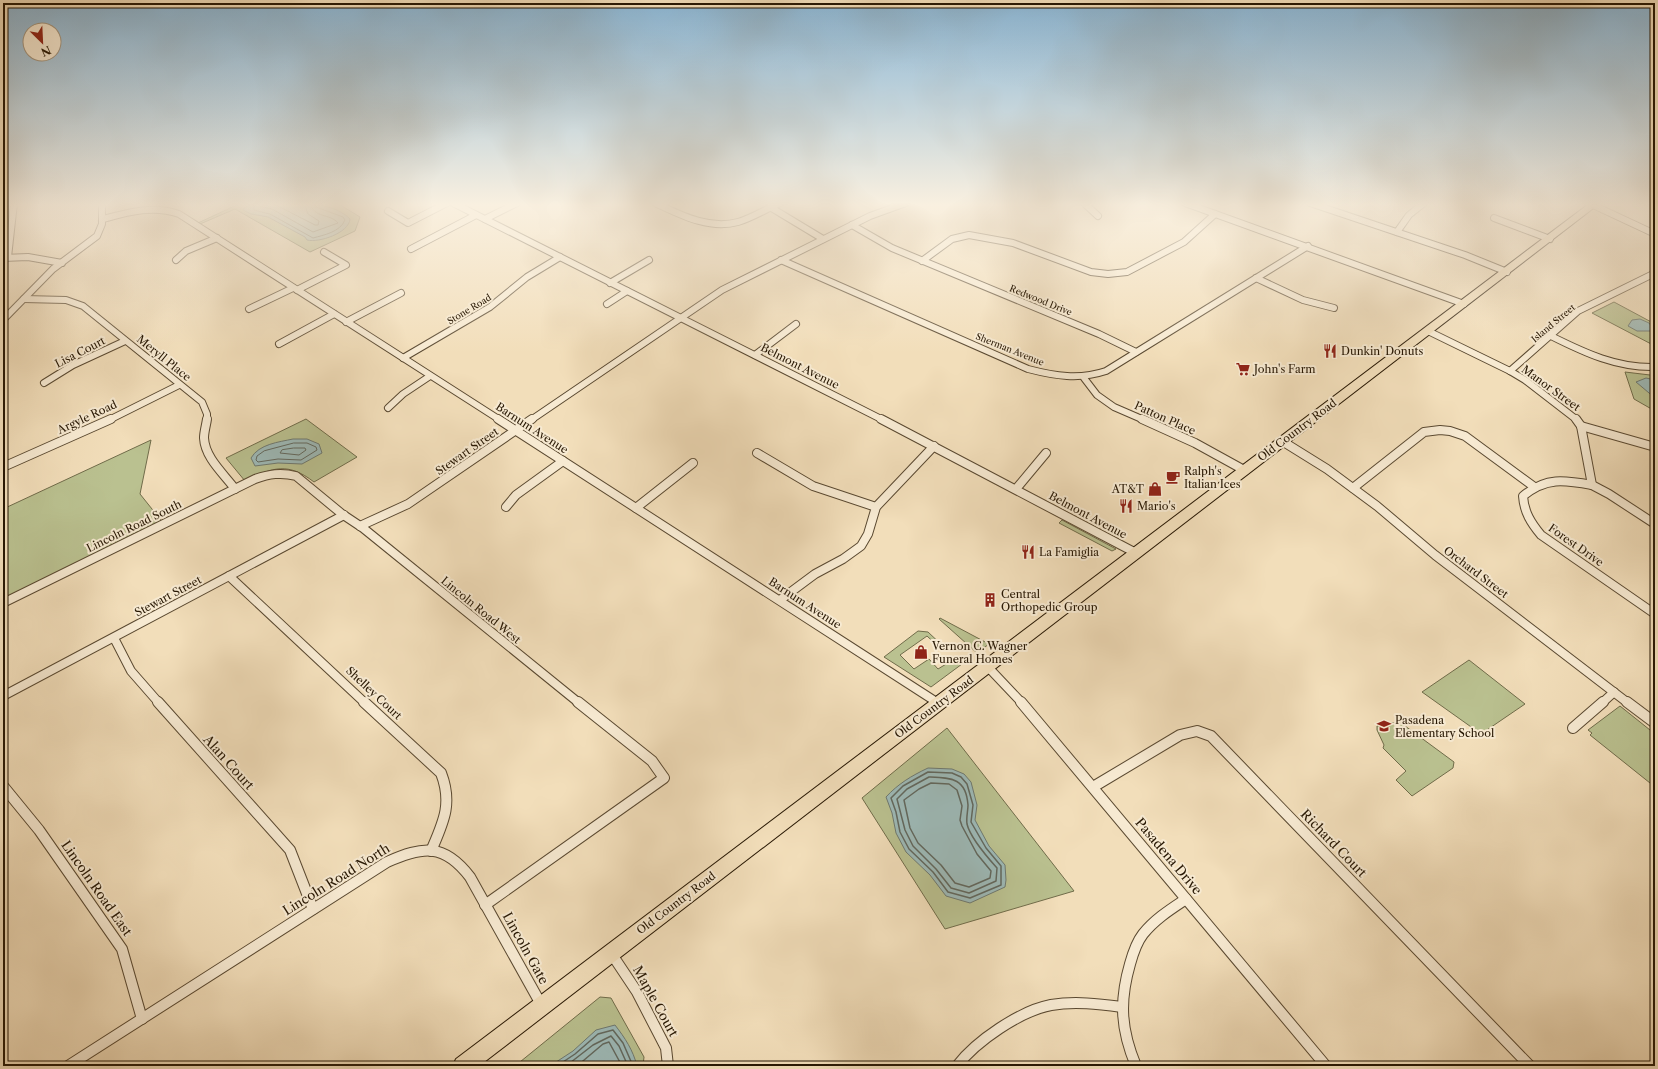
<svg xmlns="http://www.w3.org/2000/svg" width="1658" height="1069" font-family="'Libre Caslon Text',serif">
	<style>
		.green { fill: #bac190; stroke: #706c4a }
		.water { fill: #9dbab8; stroke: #6e7970 }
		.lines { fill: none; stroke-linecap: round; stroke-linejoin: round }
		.shore-far1 { stroke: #62685e; stroke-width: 1 }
		.shore { stroke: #62685e; stroke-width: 1.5 }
		.minor-far2-casing { stroke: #5a4931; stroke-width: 8 }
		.minor-far1-casing { stroke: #5a4931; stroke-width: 10 }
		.minor-casing { stroke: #5a4931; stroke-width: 12 }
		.primary-casing { stroke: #271703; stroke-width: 2 }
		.minor-far2 { stroke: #f7ead2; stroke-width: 6 }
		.minor-far1 { stroke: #f7ead2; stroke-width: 8 }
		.minor { stroke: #f7ead2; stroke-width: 10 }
		.primary { fill: #f2deba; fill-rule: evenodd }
		.labels { text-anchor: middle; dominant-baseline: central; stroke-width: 4; stroke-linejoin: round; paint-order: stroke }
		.far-street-label { font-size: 9px; fill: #271703; stroke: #f7ead2 }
		.poi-label { font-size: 11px; fill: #271703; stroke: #f7ead2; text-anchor: start }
		.street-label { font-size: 11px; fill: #271703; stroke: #f7ead2 }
		.near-street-label { font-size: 13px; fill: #271703; stroke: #f7ead2 }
	</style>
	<rect width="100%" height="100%" fill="#f2deba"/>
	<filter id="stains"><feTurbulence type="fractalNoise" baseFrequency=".005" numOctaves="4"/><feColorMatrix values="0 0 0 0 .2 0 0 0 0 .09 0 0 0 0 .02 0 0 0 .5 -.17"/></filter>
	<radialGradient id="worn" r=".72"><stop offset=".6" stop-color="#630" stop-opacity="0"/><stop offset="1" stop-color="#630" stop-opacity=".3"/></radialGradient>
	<!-- green -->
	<g class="green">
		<path d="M241,203H337L360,217L355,231L310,252L235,209L200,224L198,223Z"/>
		<path d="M1614,302L1655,324V346L1592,313Z"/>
		<path d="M1625,372L1650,375L1655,374V411L1634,399Z"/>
		<path d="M306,419L357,457L314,482C288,462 273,467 245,481L226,458Z"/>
		<path d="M151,440L140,494L164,524L3,603V509Z"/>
		<path d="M1062,520L1116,549L1112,551L1059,523Z"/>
		<path d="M940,618L989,644L977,653L939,619Z"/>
		<path d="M918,631L928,632L945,648L942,650L927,636L900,655L914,669L929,659L938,669L956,658L962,664L931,687L884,657Z"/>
		<path d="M1469,660L1525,704L1481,734L1422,692Z"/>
		<path d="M1620,706L1655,734V787L1590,735L1592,733L1588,730Z"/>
		<path d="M1385,723H1401L1454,762L1453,768L1412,796L1396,780L1406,771L1383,748L1384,745L1377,730V726Z"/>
		<path d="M947,728L1074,891L945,929L862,798Z"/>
		<path d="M600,997L611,998L644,1057L643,1066H515Z"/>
	</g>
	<!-- water -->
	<g class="water">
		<path d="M254,203C281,203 330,198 350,219C349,233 319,243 307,240L305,237L268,217L251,214L243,210L244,208Z"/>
		<path d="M1640,319L1649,323L1655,331H1637L1628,326L1632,320Z"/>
		<path d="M1646,378L1655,380V398L1636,382Z"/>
		<path d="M293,439H307L319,444L322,453L302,464L278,463L255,466L251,458C259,444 279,442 293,439Z"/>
		<path d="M928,768L952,769L964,774L971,782L977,805L975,820L989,846L1005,865L1006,880L1005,887L970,903L946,896L930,875L906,852L896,833L892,813L886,797C898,784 911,776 928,768Z"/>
		<path d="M615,1025C625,1038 633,1050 637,1066H550L573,1051L596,1030Z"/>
	</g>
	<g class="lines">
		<!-- shore-far1 -->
		<g class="shore-far1">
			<path d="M254,203V210L270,214L313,238C324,235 340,232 345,220L343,217L316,207L315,203"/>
			<path d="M259,203L260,206L272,209L313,232L338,223C330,213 314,219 310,203"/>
			<path d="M272,203L315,225H318L319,221L308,214L304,203"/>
			<path d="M294,443H307L316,447L317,450L301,460L278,459L258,462L256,460L257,456L264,451Z"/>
			<path d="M294,448H305L306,450L299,455L280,453L282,450Z"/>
		</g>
		<!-- shore -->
		<g class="shore">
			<path d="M928,772L952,773L961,777L967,784L973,805L971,822L986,848L1001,866V885L970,898L948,892L933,872L909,849L900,832L896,812L891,798L903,786Z"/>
			<path d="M929,777C952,778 966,778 968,805C968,811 966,818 967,824C970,837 988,858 997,868L996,881L969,893L951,888L936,869L913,846L905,830L897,799L907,789Z"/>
			<path d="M931,783L949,784L957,790L962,806L960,820L962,826L977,854L991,871L990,878L969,887L955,883L941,865L918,843L910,828L904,800L919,789Z"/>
			<path d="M557,1066L575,1054L598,1034L613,1030L623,1043L633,1066"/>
			<path d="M566,1066L593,1045L611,1036L619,1046L628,1066"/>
			<path d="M577,1066L603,1044L609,1042L622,1066"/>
		</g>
		<defs>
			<g id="minor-far2">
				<path d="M453,203L883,420"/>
				<path d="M655,203C681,215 709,230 738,222C752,218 766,209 780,203"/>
				<path d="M1084,203L1098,216"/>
				<path d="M1185,203L1464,304"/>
				<path d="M1310,203L1465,255L1507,272"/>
				<path d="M1593,205L1655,234"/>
				<path d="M770,207L823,239"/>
				<path d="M388,211L408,223L447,203"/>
				<path d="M1494,218L1550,239"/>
				<path d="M103,219C129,212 153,205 179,214L500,420"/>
				<path d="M485,219L517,203"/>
				<path d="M852,225L892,248L1099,334L1136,352"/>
				<path d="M1397,232L1409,215L1424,203"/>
				<path d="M411,249L476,215"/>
				<path d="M8,257L14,203"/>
				<path d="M3,258L28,257L62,263"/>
				<path d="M176,260L186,251L217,238"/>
				<path d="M781,260L1028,369C1055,376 1079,380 1106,371L1308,246"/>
				<path d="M922,261L952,239L969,235L1013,243L1091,272L1108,274L1127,272L1184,242L1215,214"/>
				<path d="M1256,278L1303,300L1334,308"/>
				<path d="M610,283L649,260"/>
				<path d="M297,290L346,265L324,252"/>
				<path d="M24,299L66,300L83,306L202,402L207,414V420"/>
				<path d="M607,304L627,291"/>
				<path d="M249,309L293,288"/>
				<path d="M3,320L53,269L97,236L102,224V203"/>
				<path d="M346,322L401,293"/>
				<path d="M1428,331L1510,371L1525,380L1577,420"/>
				<path d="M1551,336C1585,353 1617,368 1655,367"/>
				<path d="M279,344L334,314"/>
				<path d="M755,355L796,324"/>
				<path d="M403,358L490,307L527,277L560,257"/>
				<path d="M1510,371L1578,311L1655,273"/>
				<path d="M1084,378L1097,395L1114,407L1144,420"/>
				<path d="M44,383L73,365L125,341"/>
				<path d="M388,408L403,394L430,376"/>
				<path d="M109,420L179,385"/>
				<path d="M531,420L722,290L870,216L906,203"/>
			</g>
			<g id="minor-far1">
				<path d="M207,419C206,426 204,432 204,438C205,458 224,474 235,489"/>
				<path d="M498,419L938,703"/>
				<path d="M881,419L1136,553"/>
				<path d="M1142,419L1195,443L1244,470"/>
				<path d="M1576,419L1581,426L1592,485L1609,494L1655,524"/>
				<path d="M1581,426L1655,447"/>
				<path d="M1282,441L1327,469L1377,506L1435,555L1628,703"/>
				<path d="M757,453L813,486L876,507"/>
				<path d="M3,467L111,419"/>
				<path d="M1592,485C1564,480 1546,477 1523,496C1524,512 1531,523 1541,535L1655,614"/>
				<path d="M1353,488L1424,432L1440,430L1450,431L1465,436L1533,486"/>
				<path d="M1016,489L1046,453"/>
				<path d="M506,507L516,495L563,461"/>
				<path d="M636,508L693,463"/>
				<path d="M360,526L408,504L532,419"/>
				<path d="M229,576L365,703"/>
				<path d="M780,600L815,574L843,559L861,546L868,534L876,507L934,446"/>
				<path d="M3,603L255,479C269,474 281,472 296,476L342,514L363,528L579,703"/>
				<path d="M114,638L131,671L159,703"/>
				<path d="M987,666L1022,703"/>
				<path d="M3,696L344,515"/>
				<path d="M1602,703L1614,692"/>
			</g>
			<g id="minor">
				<path d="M158,702L290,850L313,909"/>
				<path d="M364,702L441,773C453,804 443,823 431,851"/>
				<path d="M937,702L939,703"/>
				<path d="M1021,702L1326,1066"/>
				<path d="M1627,702L1655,723"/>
				<path d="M1573,728L1603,702"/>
				<path d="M3,786L39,830L122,949L142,1019"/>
				<path d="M1093,787L1180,735L1197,731L1211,736L1530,1066"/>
				<path d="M485,905L664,778L652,761L578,702"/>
				<path d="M611,953L637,992L666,1048L668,1066"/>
				<path d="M68,1066L387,862C423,846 444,843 470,877L542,1006"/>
				<path d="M957,1066C976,1041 1020,1011 1051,1005C1075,1001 1099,1004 1122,1007"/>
				<path d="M1136,1066C1121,1030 1119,1002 1130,964C1133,953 1136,943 1143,934C1155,919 1171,909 1186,899"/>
			</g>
			<path id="primary" d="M1590,203H1600L479,1066H453L456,1059Z"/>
		</defs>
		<!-- minor-far2 casing -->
		<use href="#minor-far2" class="minor-far2-casing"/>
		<!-- minor-far1 casing -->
		<use href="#minor-far1" class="minor-far1-casing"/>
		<!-- minor casing -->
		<use href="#minor" class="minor-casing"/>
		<!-- primary casing -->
		<use href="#primary" class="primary-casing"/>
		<!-- minor-far2 -->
		<use href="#minor-far2" class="minor-far2"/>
		<!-- minor-far1 -->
		<use href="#minor-far1" class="minor-far1"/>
		<!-- minor -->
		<use href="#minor" class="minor"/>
		<!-- primary -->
		<use href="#primary" class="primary"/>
	</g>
	<!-- sky -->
	<linearGradient id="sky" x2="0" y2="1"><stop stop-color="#8ab6d5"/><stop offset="0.58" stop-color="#f9f0e0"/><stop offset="1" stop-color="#f9f0e0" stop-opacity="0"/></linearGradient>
	<rect width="1658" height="353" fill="url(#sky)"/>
	<!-- icons -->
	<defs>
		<symbol id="restaurant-bare" viewBox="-9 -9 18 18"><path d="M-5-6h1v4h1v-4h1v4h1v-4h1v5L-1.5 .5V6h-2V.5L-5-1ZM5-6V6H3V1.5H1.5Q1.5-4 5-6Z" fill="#8f2418" stroke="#f7ead2" stroke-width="2.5" paint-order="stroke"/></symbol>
		<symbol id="supermarket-bare" viewBox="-9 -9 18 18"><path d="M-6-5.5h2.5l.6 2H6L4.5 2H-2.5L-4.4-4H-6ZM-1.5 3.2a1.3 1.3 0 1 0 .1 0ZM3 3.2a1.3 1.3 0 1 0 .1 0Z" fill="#8f2418" stroke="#f7ead2" stroke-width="2.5" paint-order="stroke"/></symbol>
		<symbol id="cafe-bare" viewBox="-9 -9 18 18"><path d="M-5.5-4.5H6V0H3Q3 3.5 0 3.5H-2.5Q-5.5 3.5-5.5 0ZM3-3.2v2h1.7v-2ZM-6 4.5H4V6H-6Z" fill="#8f2418" stroke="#f7ead2" stroke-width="2.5" paint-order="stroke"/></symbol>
		<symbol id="shop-bare" viewBox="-9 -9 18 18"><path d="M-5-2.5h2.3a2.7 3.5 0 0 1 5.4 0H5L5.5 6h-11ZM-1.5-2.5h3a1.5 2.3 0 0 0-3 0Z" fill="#8f2418" stroke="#f7ead2" stroke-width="2.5" paint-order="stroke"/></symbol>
		<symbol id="building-bare" viewBox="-9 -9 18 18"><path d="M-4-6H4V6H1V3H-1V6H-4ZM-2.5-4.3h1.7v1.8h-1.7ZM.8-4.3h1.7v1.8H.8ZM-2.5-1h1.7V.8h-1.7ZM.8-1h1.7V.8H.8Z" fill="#8f2418" stroke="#f7ead2" stroke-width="2.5" paint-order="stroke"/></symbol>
		<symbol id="school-bare" viewBox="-9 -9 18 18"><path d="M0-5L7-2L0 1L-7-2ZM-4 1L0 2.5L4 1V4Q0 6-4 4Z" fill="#8f2418" stroke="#f7ead2" stroke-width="2.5" paint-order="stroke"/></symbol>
	</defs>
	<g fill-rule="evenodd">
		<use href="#restaurant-bare" x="1320" y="341" width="20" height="20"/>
		<use href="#supermarket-bare" x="1233" y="359" width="20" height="20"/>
		<use href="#cafe-bare" x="1163" y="467" width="20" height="20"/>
		<use href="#shop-bare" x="1145" y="479" width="20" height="20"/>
		<use href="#restaurant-bare" x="1116" y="496" width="20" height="20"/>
		<use href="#restaurant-bare" x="1018" y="542" width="20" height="20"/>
		<use href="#building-bare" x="980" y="590" width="20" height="20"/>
		<use href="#shop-bare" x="911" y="642" width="20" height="20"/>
		<use href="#school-bare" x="1374" y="716" width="20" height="20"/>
	</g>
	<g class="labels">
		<!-- far-street labels -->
		<g class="far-street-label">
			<text transform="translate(1041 300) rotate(22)">Redwood Drive</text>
			<text transform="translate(469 309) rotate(-31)">Stone Road</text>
			<text transform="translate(1553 323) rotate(-40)">Island Street</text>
			<text transform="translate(1010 349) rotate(22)">Sherman Avenue</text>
		</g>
		<!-- poi labels -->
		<g class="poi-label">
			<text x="1341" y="351">Dunkin' Donuts</text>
			<text x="1254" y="369">John's Farm</text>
			<text x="1184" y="471">Ralph's<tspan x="1184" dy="13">Italian Ices</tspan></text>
			<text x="1144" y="489" text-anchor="end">AT&amp;T</text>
			<text x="1137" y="506">Mario's</text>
			<text x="1039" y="552">La Famiglia</text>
			<text x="1001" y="594">Central<tspan x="1001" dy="13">Orthopedic Group</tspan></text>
			<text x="932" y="646">Vernon C. Wagner<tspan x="932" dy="13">Funeral Homes</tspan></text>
			<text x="1395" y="720">Pasadena<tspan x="1395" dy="13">Elementary School</tspan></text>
		</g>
		<!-- street labels -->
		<g class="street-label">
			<text transform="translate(80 352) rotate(-27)">Lisa Court</text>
			<text transform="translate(164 358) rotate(39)">Meryll Place</text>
			<text transform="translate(800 366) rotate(27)">Belmont Avenue</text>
			<text transform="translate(1551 388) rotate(36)">Manor Street</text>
			<text transform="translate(87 417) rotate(-25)">Argyle Road</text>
			<text transform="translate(1165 418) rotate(24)">Patton Place</text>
			<text transform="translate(532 428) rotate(33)">Barnum Avenue</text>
			<text transform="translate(1297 430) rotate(-37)">Old Country Road</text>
			<text transform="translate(467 451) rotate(-35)">Stewart Street</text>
			<text transform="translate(1088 515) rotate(28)">Belmont Avenue</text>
			<text transform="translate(134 526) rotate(-26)">Lincoln Road South</text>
			<text transform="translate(1576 545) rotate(35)">Forest Drive</text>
			<text transform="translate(1476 572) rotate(37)">Orchard Street</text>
			<text transform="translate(168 596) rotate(-28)">Stewart Street</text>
			<text transform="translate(805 603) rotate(33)">Barnum Avenue</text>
			<text transform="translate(481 610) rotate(39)">Lincoln Road West</text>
			<text transform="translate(374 693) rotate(43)">Shelley Court</text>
			<text transform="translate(934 707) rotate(-37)">Old Country Road</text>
			<text transform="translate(676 903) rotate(-37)">Old Country Road</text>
		</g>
		<!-- near-street labels -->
		<g class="near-street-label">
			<text transform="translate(229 762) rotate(48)">Alan Court</text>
			<text transform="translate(1334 843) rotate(46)">Richard Court</text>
			<text transform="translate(1169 856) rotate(50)">Pasadena Drive</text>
			<text transform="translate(336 879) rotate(-32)">Lincoln Road North</text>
			<text transform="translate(97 888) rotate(55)">Lincoln Road East</text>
			<text transform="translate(526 948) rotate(61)">Lincoln Gate</text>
			<text transform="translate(656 1001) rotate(61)">Maple Court</text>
		</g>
	</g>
	<!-- margin -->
	<rect width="1658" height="1069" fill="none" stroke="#f2deba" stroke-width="16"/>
	<rect x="4" y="4" width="1650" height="1061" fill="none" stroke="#271703" stroke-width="2"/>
	<rect x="8" y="8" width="1642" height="1053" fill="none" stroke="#271703"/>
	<!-- north arrow -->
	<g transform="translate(42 42) rotate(156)"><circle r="19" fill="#f7ead2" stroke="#a4967f"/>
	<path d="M0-3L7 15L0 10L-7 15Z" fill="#8f2418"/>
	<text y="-6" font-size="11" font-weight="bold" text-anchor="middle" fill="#271703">N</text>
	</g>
	<rect width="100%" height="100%" filter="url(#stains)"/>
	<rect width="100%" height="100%" fill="url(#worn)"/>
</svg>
